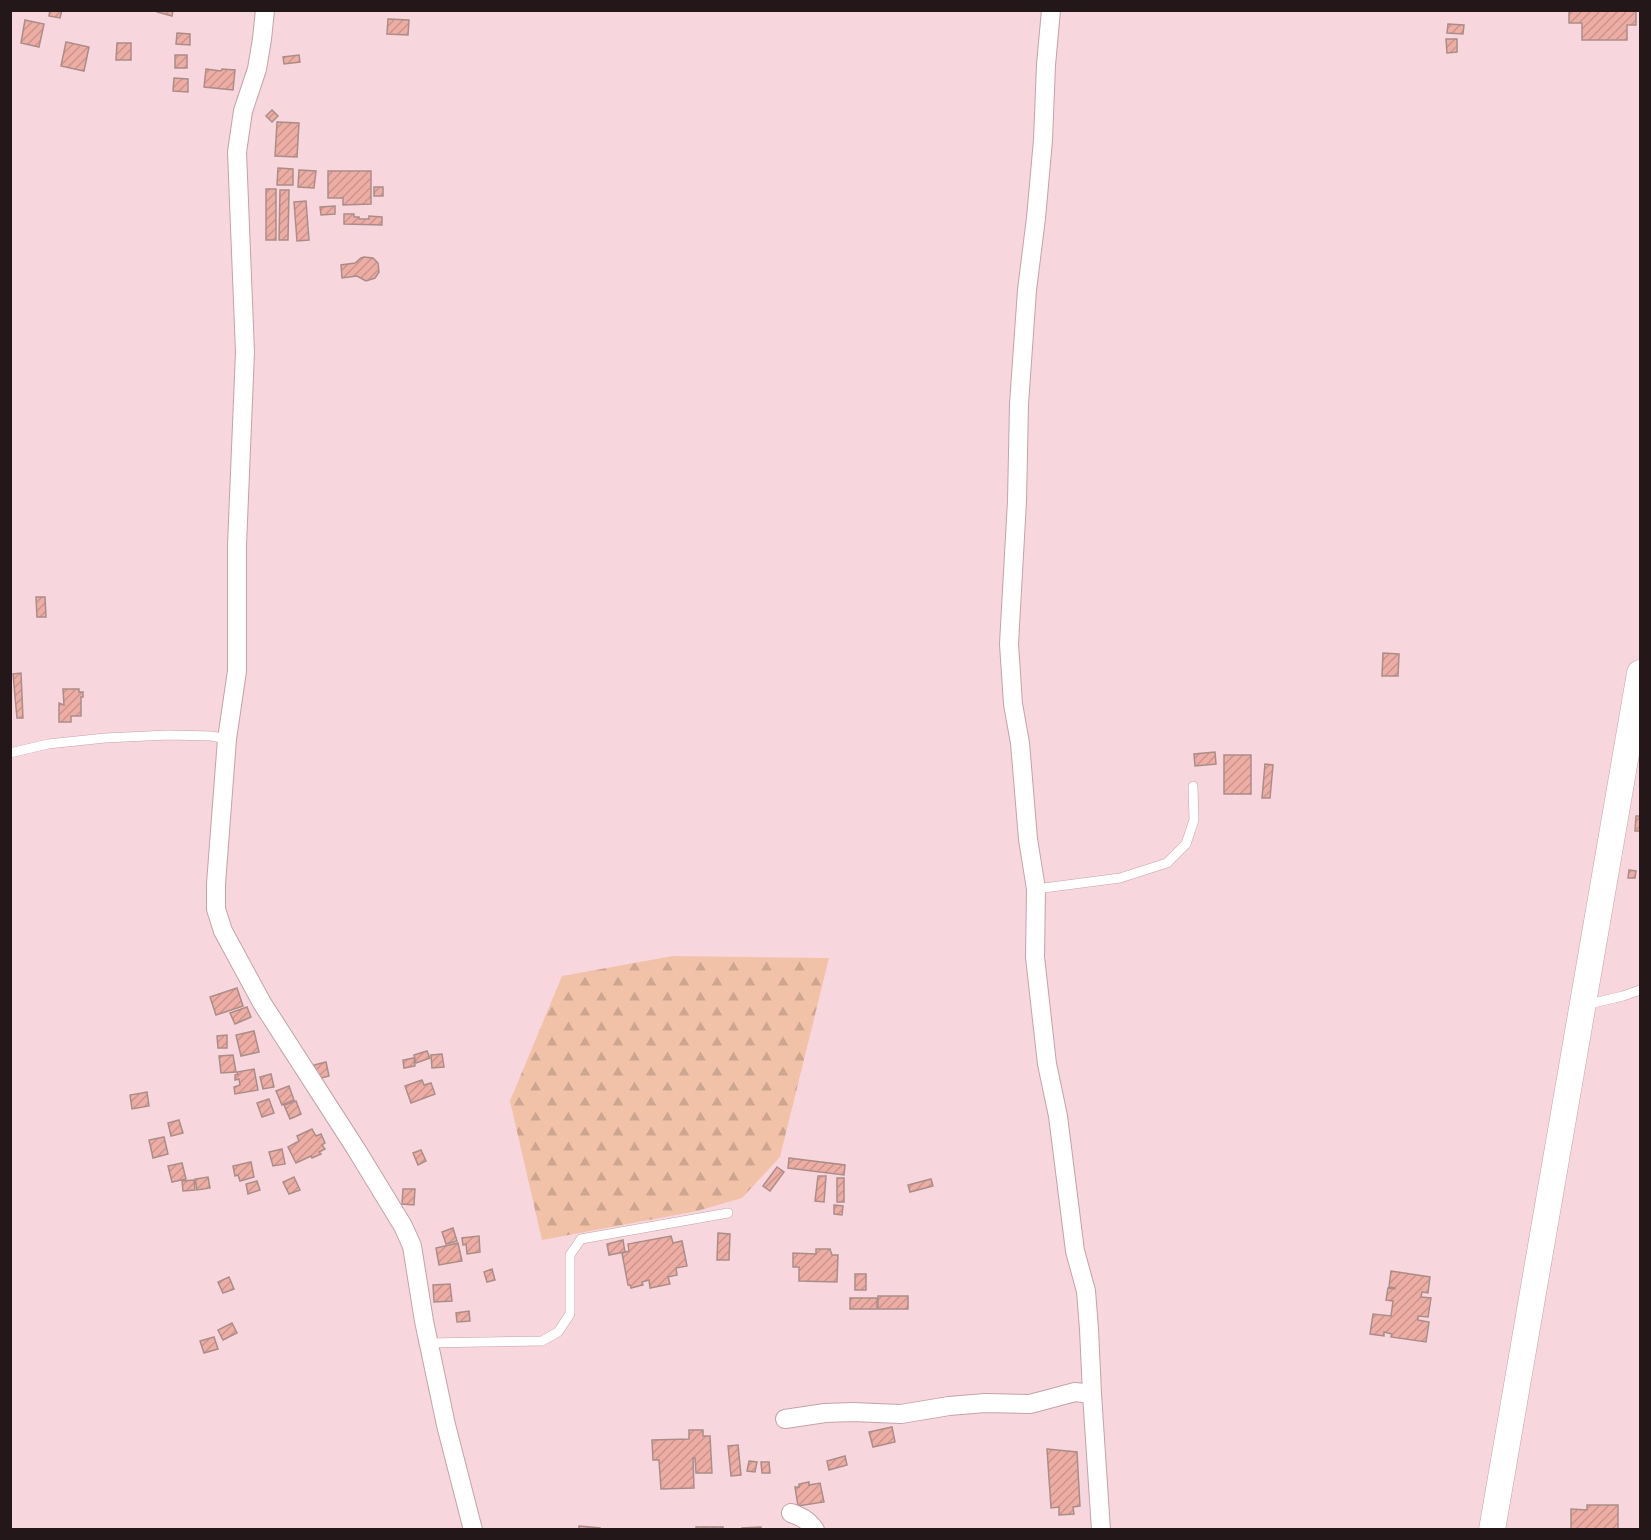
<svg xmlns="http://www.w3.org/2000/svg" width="1651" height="1540" font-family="'DejaVu Sans',sans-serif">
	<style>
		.forest { fill: url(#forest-firs) }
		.building { fill: url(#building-hatch); stroke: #ab8d88; stroke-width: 1.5 }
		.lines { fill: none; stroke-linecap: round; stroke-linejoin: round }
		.lane-casing { stroke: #c2a3a9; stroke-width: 10 }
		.street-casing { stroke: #c2a3a9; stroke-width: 20 }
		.secondary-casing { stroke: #c2a3a9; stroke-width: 27 }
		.lane { stroke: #fff; stroke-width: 9 }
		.street { stroke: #fff; stroke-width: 18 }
		.secondary { stroke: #fff; stroke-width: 26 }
	</style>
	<defs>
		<pattern id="forest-firs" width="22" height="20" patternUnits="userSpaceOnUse" patternTransform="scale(1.5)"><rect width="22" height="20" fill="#f1c2a8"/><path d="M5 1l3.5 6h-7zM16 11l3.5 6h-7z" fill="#cea690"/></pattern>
		<pattern id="building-hatch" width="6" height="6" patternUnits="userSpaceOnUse" patternTransform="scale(1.5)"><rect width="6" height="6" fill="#edada4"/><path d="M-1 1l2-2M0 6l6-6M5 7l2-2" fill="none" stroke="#cb948d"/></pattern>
	</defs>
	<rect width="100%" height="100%" fill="#f8d6dd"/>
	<!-- forest -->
	<path class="forest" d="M673,956L829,958L780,1157L742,1198L697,1211L542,1240L510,1101L562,976Z"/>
	<!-- building -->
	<g class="building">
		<path d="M50,10H62L60,18L49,16Z"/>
		<path d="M157,10H173L172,16L157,12Z"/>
		<path d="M1569,10H1636V25H1627V40H1582V23H1569Z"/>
		<path d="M388,19L409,20L408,35L387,34Z"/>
		<path d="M25,20L44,24L39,47L21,43Z"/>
		<path d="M1448,24L1464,25L1463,34L1447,33Z"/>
		<path d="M177,33L190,34V45L176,44Z"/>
		<path d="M1446,39H1457V52L1447,53Z"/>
		<path d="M66,42L89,47L84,71L61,66Z"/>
		<path d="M117,43H131V60H116Z"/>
		<rect x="175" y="55" width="12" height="13"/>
		<path d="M299,55L300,62L284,64L283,57Z"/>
		<path d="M206,69L221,71L222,69L235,70L233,90L204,87Z"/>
		<path d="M174,78L188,79V92L173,91Z"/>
		<path d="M272,110L278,116L272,122L266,116Z"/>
		<path d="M277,122L299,123L297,157L275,156Z"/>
		<path d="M278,168L293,169V185H277Z"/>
		<path d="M299,170L316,171L314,188L298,187Z"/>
		<path d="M328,171H371V204L343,205V198H328Z"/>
		<rect x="374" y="187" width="9" height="9"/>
		<rect x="266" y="189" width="10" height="51"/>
		<path d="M280,190H289L288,240H279Z"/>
		<path d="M306,201L309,240L297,241L294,202Z"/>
		<path d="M335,206V214L321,215L320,207Z"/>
		<path d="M344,214H354V217H359V219H369V216L382,217V225L344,224Z"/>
		<path d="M364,257L373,258L378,263L379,272L375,278L366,281L357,276L342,278L341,265L355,263L361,258Z"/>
		<path d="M36,597H45L46,617H37Z"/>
		<path d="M1383,653L1399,654L1398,676H1382Z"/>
		<path d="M21,673L23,718H17L13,674Z"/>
		<path d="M63,689H79V692H83V697H81V716H71V722H59V703L64,705Z"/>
		<path d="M1215,752L1216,764L1195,766L1194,754Z"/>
		<rect x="1224" y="755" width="27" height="39"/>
		<path d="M1265,764L1273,765L1270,798H1262Z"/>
		<path d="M1636,816H1640V831H1635Z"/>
		<path d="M1629,870L1636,871L1635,878H1628Z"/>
		<path d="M237,988L243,1006L216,1015L210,997Z"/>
		<path d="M247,1007L251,1017L235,1024L230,1013Z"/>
		<path d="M254,1031L259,1052L241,1056L236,1035Z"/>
		<path d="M227,1035V1048H218L217,1036Z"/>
		<path d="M427,1051L430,1058L416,1063L414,1055Z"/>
		<path d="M442,1054L444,1067L432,1068L431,1055Z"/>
		<path d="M233,1055L236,1072L221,1073L219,1056Z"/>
		<path d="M414,1058L415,1066L404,1068L403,1060Z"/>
		<path d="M326,1062L329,1076L317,1079L314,1065Z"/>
		<path d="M254,1069L258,1090L235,1094L234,1087L240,1085L239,1079L235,1080V1075L238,1074L237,1072Z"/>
		<path d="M271,1074L274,1087L263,1089L260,1077Z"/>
		<path d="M422,1080L424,1085L431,1083L435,1094L411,1103L405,1086Z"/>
		<path d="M289,1086L294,1100L282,1105L276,1091Z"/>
		<path d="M147,1092L149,1106L132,1109L130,1095Z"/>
		<path d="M269,1099L274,1113L262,1117L257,1103Z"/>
		<path d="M296,1101L301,1114L290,1119L284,1105Z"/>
		<path d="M179,1120L183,1133L171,1136L168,1123Z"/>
		<path d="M312,1129L316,1136L321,1134L325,1143L322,1145L325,1149L319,1152L321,1154L312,1158L311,1156L296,1163L288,1147L299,1141L297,1136Z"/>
		<path d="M164,1137L168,1154L153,1158L149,1140Z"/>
		<path d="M282,1149L285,1164L273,1166L269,1152Z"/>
		<path d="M421,1150L426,1161L418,1165L413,1153Z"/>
		<path d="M789,1158L845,1165L844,1175L788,1168Z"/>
		<path d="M251,1162L254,1177L240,1181L238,1175L235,1176L233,1166Z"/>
		<path d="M182,1163L186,1179L172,1182L168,1166Z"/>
		<path d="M777,1167L784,1172L770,1191L763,1186Z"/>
		<path d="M818,1176H826L824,1202L815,1201Z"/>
		<path d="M208,1177L210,1188L197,1190L195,1179Z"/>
		<path d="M294,1177L300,1190L289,1194L283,1182Z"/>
		<rect x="837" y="1178" width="7" height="24"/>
		<path d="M931,1179L933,1186L910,1192L908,1185Z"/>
		<path d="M194,1180L195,1190L183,1191L182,1181Z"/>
		<path d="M257,1181L260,1190L248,1194L246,1184Z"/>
		<path d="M403,1189H415L414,1205L402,1204Z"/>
		<path d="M834,1205L843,1206L842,1215L834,1214Z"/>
		<path d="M453,1228L457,1241L446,1244L442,1232Z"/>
		<path d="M718,1233L730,1234L729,1260H717Z"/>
		<path d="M479,1236L480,1252L467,1254L466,1244L463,1245L462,1238Z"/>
		<path d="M671,1236L673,1243L682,1241L687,1266L676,1268L677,1275L668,1277L670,1284L650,1288L649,1280L642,1282L643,1285L631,1288L630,1285H628L622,1253L629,1251L628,1244Z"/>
		<path d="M623,1240L625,1252L609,1255L607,1244Z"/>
		<path d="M458,1243L462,1261L439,1265L436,1248Z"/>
		<path d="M816,1249H830L832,1255H838L837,1282L799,1281V1267H793V1253L816,1254Z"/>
		<path d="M492,1269L495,1280L487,1282L484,1272Z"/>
		<path d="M1391,1271L1430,1277L1428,1293L1422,1292L1421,1297L1431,1298L1428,1317L1418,1316V1320L1429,1322L1426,1342L1391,1337L1392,1334L1384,1332V1336L1370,1334L1373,1314L1391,1316L1393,1301L1386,1300L1388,1288L1395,1289V1288L1389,1287Z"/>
		<rect x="855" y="1274" width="11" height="16"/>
		<path d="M229,1277L234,1289L223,1293L218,1282Z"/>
		<path d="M450,1284L452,1301L434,1302L433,1285Z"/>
		<rect x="878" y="1296" width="30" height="13"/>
		<rect x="850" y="1298" width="27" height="11"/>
		<path d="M469,1311L470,1321L457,1322L456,1313Z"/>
		<path d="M232,1323L237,1333L223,1340L218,1330Z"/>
		<path d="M214,1337L218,1349L204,1353L200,1341Z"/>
		<path d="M892,1427L895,1442L873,1447L869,1432Z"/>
		<path d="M689,1430H703V1436H710L712,1473H696L695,1458H693L694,1488L661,1489L659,1460H653L652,1440L689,1439Z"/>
		<path d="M738,1445L741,1475L731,1476L728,1446Z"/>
		<path d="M1047,1449L1077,1452L1080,1506L1073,1507L1074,1514L1059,1515V1507L1051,1508Z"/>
		<path d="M845,1456L847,1465L829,1470L827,1461Z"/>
		<path d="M749,1461L757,1462L755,1472L747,1471Z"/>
		<path d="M761,1462H769L770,1473H762Z"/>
		<path d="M809,1482V1485L820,1483L824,1502L798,1506L795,1487H799V1484Z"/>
		<path d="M1587,1505H1618V1530H1571V1509L1587,1510Z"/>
		<path d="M579,1526L600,1528V1530H579Z"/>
		<rect x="696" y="1527" width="27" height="3"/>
		<path d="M761,1527V1530H742V1528Z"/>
	</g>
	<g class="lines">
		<defs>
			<g id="lane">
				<path d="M10,753L48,744L105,738L168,735L211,736L227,739"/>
				<path d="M1036,889L1120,878L1167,863L1186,844L1194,820L1193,786"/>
				<path d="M1585,1005L1623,996L1640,990"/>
				<path d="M429,1343L542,1341L558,1332L570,1314V1255L581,1239L728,1213"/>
			</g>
			<g id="street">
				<path d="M265,10L262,39L257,69L243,111L237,152L245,352L237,545V671L227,739L216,884V909L223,931L262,1003L356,1149L403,1226L412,1246L424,1321L446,1425L473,1530"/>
				<path d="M1051,10L1046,65L1043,140L1036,218L1027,290L1019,404L1017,501L1009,644L1013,704L1020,743L1028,839L1036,889L1035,957L1047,1064L1058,1116L1075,1251L1086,1291L1089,1329L1092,1394L1101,1530"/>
				<path d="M785,1419L825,1413L852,1412L901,1414L949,1406L985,1403L1030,1404L1075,1392L1092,1394"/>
				<path d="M791,1513C802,1517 808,1520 815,1530"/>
			</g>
			<path id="secondary" d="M1492,1530L1640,673"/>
		</defs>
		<!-- lane casing -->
		<use href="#lane" class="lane-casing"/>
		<!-- street casing -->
		<use href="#street" class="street-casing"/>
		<!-- secondary casing -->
		<use href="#secondary" class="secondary-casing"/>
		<!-- lane -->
		<use href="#lane" class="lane"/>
		<!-- street -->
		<use href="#street" class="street"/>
		<!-- secondary -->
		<use href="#secondary" class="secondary"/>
	</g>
	<!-- border -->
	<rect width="1651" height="1540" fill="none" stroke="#23171a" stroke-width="24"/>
</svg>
